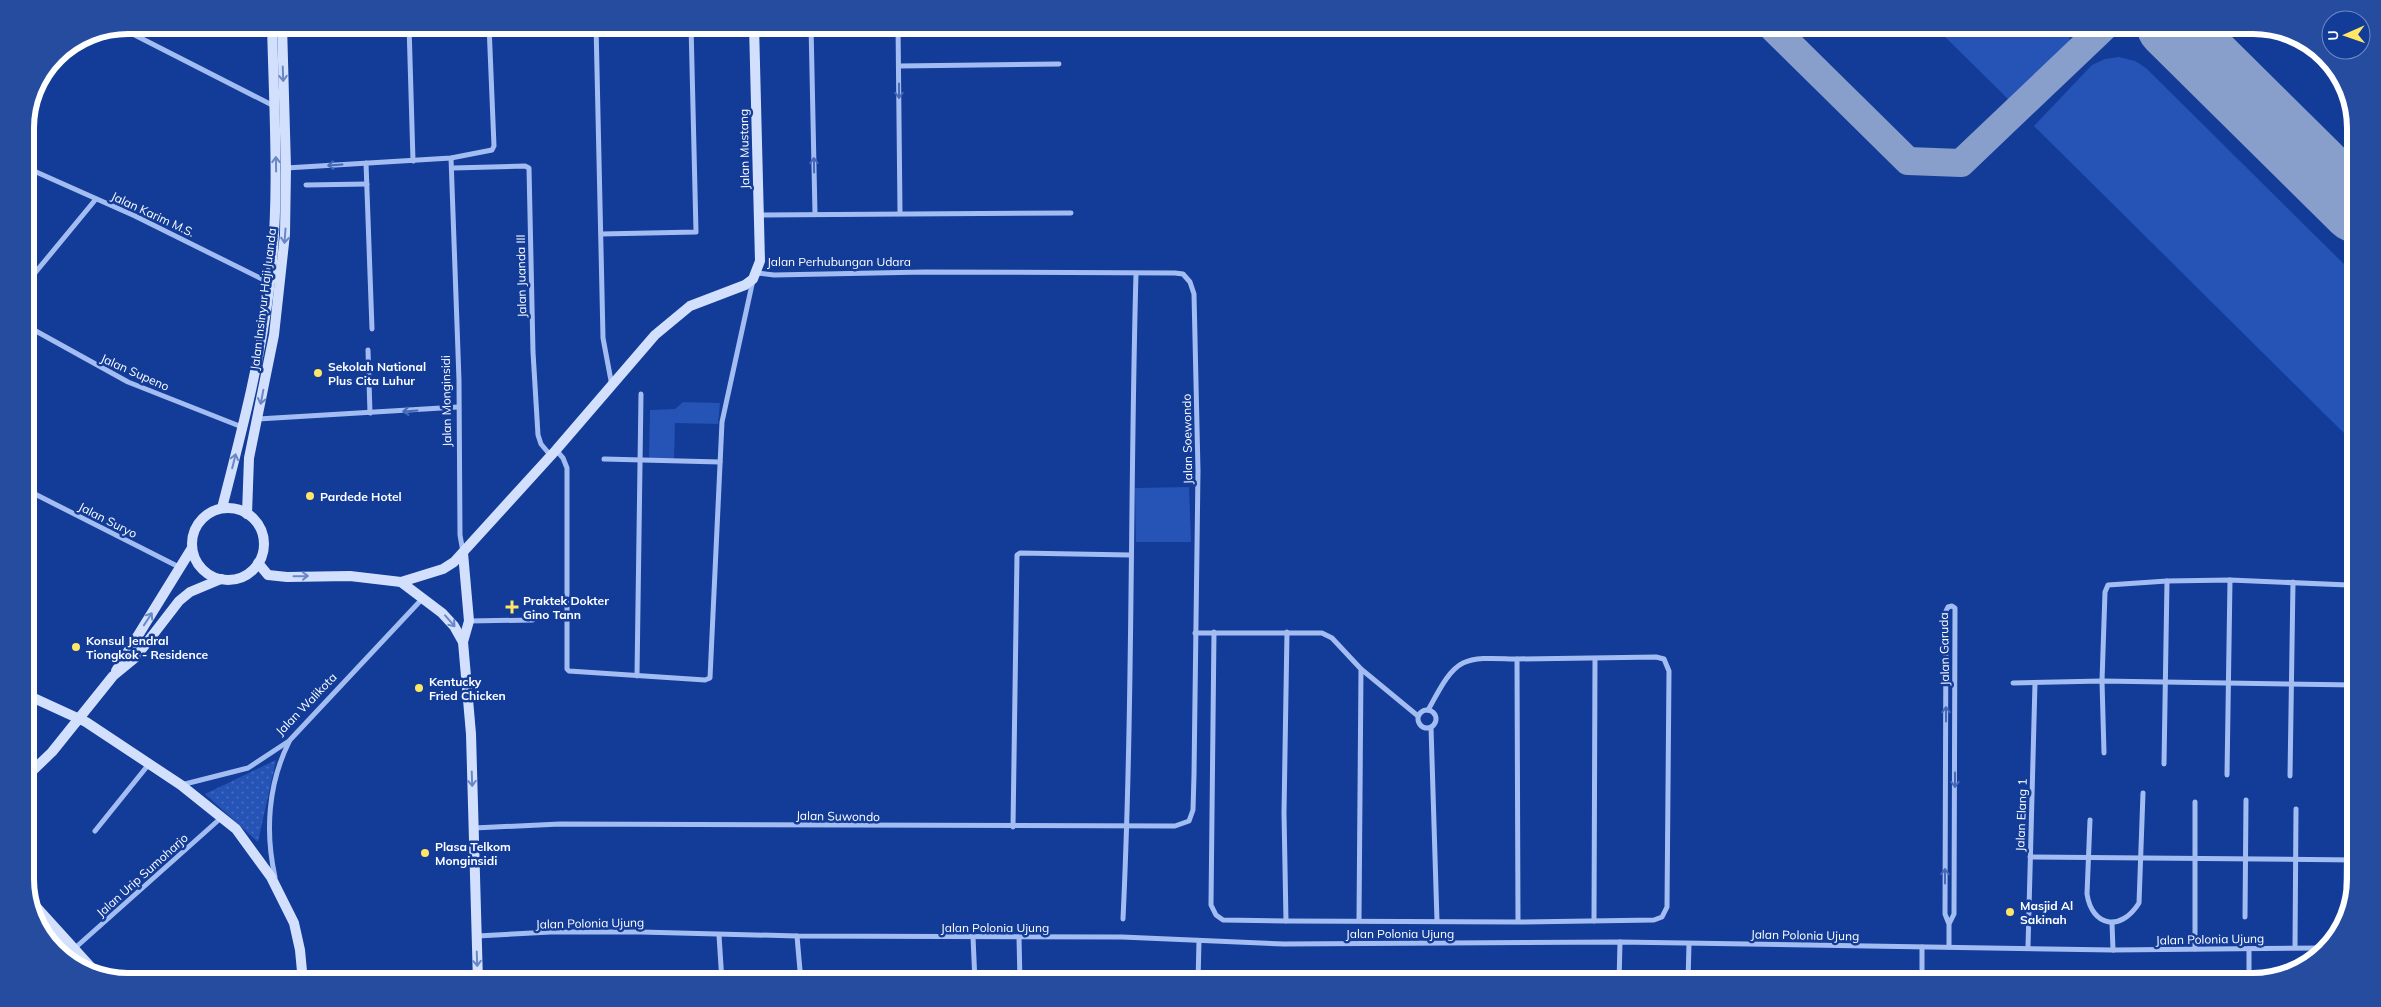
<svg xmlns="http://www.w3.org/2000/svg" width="2381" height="1007" font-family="Mulish,sans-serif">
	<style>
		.green { fill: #2554b6 }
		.park { fill: url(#park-dots) }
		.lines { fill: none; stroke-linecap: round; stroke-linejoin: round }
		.taxiway { stroke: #889ecb; stroke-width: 28 }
		.runway { stroke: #889ecb; stroke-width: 69 }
		.street { stroke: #a3bdf3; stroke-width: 5 }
		.secondary { stroke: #d3e0fd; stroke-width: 10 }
		.oneway { stroke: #6986c5 }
		.oneway2 { stroke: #4569b7 }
		.poi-dot { fill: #ffe665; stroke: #123c97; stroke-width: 2 }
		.labels { text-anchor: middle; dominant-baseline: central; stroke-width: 5; stroke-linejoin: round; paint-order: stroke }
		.street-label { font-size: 12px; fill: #fff; stroke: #123c97 }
		.poi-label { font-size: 12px; font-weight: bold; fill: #fff; stroke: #123c97; text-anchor: start }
		.rim { fill: none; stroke: #fff; stroke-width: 6 }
	</style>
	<defs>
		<pattern id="park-dots" width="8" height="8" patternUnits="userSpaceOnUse" patternTransform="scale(1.25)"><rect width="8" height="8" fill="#2554b6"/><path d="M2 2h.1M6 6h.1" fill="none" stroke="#466ec1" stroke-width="1.8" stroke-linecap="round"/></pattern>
	</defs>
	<rect width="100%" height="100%" fill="#123c97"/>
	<!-- green -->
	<g class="green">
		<path d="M1933,25H2073L2069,41L2011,102Z"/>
		<path d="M2119,57L2135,61L2146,68L2356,276V445L2034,126L2092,65L2105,59Z"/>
		<path d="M683,402L720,403L718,424L675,423L674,459H649L650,410L675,409Z"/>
		<path d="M1189,487L1191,542H1136L1135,488Z"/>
	</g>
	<!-- park -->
	<path class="park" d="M276,760L258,842L205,794Z"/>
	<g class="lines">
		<!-- taxiway -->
		<path class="taxiway" d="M1770,25L1908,161L1961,163L2106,25"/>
		<!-- runway -->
		<path class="runway" d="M2171,25L2356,208"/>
		<!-- street -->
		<g class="street">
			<path d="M136,25V34"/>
			<path d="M409,25L413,161"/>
			<path d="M596,25L603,338L612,386"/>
			<path d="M811,25L815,214"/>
			<path d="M898,25L900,213"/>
			<path d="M119,27L274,106"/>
			<path d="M899,66L1059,64"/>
			<path d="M451,158L459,380L460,535L463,552"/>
			<path d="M366,163L372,329"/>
			<path d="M25,167L135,216L270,283"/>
			<path d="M286,168L451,158L492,150L494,146L489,25"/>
			<path d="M453,168L525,166L529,168L533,352L538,435L541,444L551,456"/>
			<path d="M306,185L367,184"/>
			<path d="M759,215L1071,213"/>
			<path d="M601,234L696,232L691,25"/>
			<path d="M25,285L96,199"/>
			<path d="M25,325L128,382L242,427"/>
			<path d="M368,350L370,413"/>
			<path d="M258,419L458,407"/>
			<path d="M556,450L563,458L567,468V669L569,671L705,680L710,678L722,422L753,280"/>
			<path d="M604,459L720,462"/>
			<path d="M25,489L181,568"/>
			<path d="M469,621L533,620"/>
			<path d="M1214,632L1211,905L1216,915L1223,920L1286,921L1284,813L1287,632"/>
			<path d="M1195,633H1322L1332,638L1361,669L1418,716"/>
			<path d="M637,676L641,394"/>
			<path d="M2013,683L2102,681L2356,685"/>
			<circle cx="1427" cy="719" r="9"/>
			<path d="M1428,710C1437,695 1447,671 1463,663C1478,656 1501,659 1517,659"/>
			<path d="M1431,727L1437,921"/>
			<path d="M2104,753L2102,681L2105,592L2108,585L2167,581L2230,580L2348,585L2352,591L2353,602L2349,686L2346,888"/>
			<path d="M2164,764L2167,581"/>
			<path d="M2227,775L2230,580"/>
			<path d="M2290,776L2293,582"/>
			<path d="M181,785L248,768L289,741L423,598"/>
			<path d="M2090,820L2087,894C2092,927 2121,932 2139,903L2143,793"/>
			<path d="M1013,827L1017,555L1020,553L1130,555"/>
			<path d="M474,828L560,824L1175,826L1189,821L1193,810L1194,775L1198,471L1194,294L1190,282L1183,274L1175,273L925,272L774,275L757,273"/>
			<path d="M95,831L149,764"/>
			<path d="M2030,857L2356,860"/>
			<path d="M275,877C265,832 268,784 289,742"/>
			<path d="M2245,917L2246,800"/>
			<path d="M1123,919C1133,705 1130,489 1136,274"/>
			<path d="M1359,920L1361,669"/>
			<path d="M1286,921L1518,922L1654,920L1662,917L1667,907L1669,671L1664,659L1656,657L1517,659L1518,922"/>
			<path d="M1594,921L1595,659"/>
			<path d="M2112,923L2113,950"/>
			<path d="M719,935L722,982"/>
			<path d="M477,936L551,932H641L797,936L1122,937L1284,944L1620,942L2113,950L2324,948"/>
			<path d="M797,936L801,982"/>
			<path d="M973,937L975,982"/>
			<path d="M1019,937L1020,982"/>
			<path d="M1949,947V924L1945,914L1946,611L1948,607L1952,606L1955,608L1954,914L1949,924"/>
			<path d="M2028,947L2035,683"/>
			<path d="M2295,947L2296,809"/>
			<path d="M2195,949V802"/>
			<path d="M2249,949V982"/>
			<path d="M70,960L75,948L222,817"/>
			<path d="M1198,982L1199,941"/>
			<path d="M1619,982L1620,942"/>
			<path d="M1688,982L1689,944"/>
			<path d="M1922,982V947"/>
		</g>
		<!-- secondary -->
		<g class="secondary">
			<path d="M222,508C241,434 261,359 270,282C280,197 274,111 272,25"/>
			<circle cx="228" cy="544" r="36"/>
			<path d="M247,514L249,458L274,335L285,234L286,168L282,25"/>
			<path d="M258,563L268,575L287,577L350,576L401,582L442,613L454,626L463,642L471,734L478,982"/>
			<path d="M401,582L443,569L454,562L556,450L655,335L690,306L745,285L753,279L760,261L754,25"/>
			<path d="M463,642L469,621L463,553"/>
			<path d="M116,671L192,548"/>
			<path d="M25,694L86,722L181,785L236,829L271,877L294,923L300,950L303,982"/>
			<path d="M25,778L52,752L113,676L135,658L179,601L190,592L221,579"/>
			<path d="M31,901L99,976"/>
		</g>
	</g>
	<!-- one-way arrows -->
	<defs><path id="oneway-shaft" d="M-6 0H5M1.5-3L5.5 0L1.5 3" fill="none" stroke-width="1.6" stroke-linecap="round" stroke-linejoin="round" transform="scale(1.25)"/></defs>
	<g class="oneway">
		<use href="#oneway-shaft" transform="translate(283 74) rotate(88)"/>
		<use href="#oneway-shaft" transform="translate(276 164) rotate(-91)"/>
		<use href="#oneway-shaft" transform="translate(285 236) rotate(94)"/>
		<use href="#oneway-shaft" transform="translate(262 397) rotate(101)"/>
		<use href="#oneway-shaft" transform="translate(234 461) rotate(-76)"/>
		<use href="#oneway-shaft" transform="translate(301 576) rotate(-1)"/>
		<use href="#oneway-shaft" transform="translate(148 619) rotate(-57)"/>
		<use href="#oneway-shaft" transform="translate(450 621) rotate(49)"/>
		<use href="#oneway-shaft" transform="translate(472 779) rotate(88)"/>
		<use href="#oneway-shaft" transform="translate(477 959) rotate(88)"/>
	</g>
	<g class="oneway2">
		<use href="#oneway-shaft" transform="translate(899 91) rotate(90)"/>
		<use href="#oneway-shaft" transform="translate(335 165) rotate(176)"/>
		<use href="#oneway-shaft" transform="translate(814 165) rotate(-91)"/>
		<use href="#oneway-shaft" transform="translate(410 411) rotate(176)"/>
		<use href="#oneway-shaft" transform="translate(1946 714) rotate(-90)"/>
		<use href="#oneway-shaft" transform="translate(1955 780) rotate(90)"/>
		<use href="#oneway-shaft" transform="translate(1945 876) rotate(-90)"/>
	</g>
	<!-- markers -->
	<g class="poi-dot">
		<circle cx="318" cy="373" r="5"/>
		<circle cx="310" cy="496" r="5"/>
		<path d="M509.5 599.5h5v5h5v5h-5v5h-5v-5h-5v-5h5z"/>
		<circle cx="76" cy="647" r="5"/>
		<circle cx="419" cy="688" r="5"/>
		<circle cx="425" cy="853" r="5"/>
		<circle cx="2010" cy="912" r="5"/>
	</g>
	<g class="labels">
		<!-- street labels -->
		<g class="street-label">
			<text transform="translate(744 149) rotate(-91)">Jalan Mustang</text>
			<text transform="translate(153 214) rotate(25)">Jalan Karim M.S.</text>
			<text x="839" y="261">Jalan Perhubungan Udara</text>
			<text transform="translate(521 276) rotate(-91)">Jalan Juanda III</text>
			<text transform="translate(263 299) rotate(-83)">Jalan Insinyur Haji Juanda</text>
			<text transform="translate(135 372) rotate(24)">Jalan Supeno</text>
			<text transform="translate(446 401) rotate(-91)">Jalan Monginsidi</text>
			<text transform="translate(1187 439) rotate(-91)">Jalan Soewondo</text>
			<text transform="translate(108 520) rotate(27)">Jalan Suryo</text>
			<text transform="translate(1944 649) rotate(-91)">Jalan Garuda</text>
			<text transform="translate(306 704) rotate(-46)">Jalan Walikota</text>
			<text transform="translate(2021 815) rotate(-88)">Jalan Elang 1</text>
			<text transform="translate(838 816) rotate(1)">Jalan Suwondo</text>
			<text transform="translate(142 875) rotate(-42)">Jalan Urip Sumoharjo</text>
			<text transform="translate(590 923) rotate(-1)">Jalan Polonia Ujung</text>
			<text x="995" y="927">Jalan Polonia Ujung</text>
			<text x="1400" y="933">Jalan Polonia Ujung</text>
			<text transform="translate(1805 935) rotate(1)">Jalan Polonia Ujung</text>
			<text transform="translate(2210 939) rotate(-1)">Jalan Polonia Ujung</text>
		</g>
		<!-- poi labels -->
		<g class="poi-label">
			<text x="328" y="366">Sekolah National<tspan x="328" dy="14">Plus Cita Luhur</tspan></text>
			<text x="320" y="496">Pardede Hotel</text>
			<text x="523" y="600">Praktek Dokter<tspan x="523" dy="14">Gino Tann</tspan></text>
			<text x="86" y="640">Konsul Jendral<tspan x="86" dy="14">Tiongkok - Residence</tspan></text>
			<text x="429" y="681">Kentucky<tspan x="429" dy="14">Fried Chicken</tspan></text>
			<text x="435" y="846">Plasa Telkom<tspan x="435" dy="14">Monginsidi</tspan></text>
			<text x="2020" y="905">Masjid Al<tspan x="2020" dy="14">Sakinah</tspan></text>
		</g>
	</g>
	<!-- crop -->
	<path d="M0 0H2381V1007H0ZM128 34H2253A94 94 0 0 1 2347 128V879A94 94 0 0 1 2253 973H128A94 94 0 0 1 34 879V128A94 94 0 0 1 128 34Z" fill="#254c9f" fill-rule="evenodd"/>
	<path class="rim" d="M128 34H2253A94 94 0 0 1 2347 128V879A94 94 0 0 1 2253 973H128A94 94 0 0 1 34 879V128A94 94 0 0 1 128 34Z"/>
	<!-- north arrow -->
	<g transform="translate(2346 35) rotate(268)"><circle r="24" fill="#123c97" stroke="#718ac1"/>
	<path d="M0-4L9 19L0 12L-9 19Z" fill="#ffe665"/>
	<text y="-8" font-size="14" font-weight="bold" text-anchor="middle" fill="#ffffff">U</text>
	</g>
</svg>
